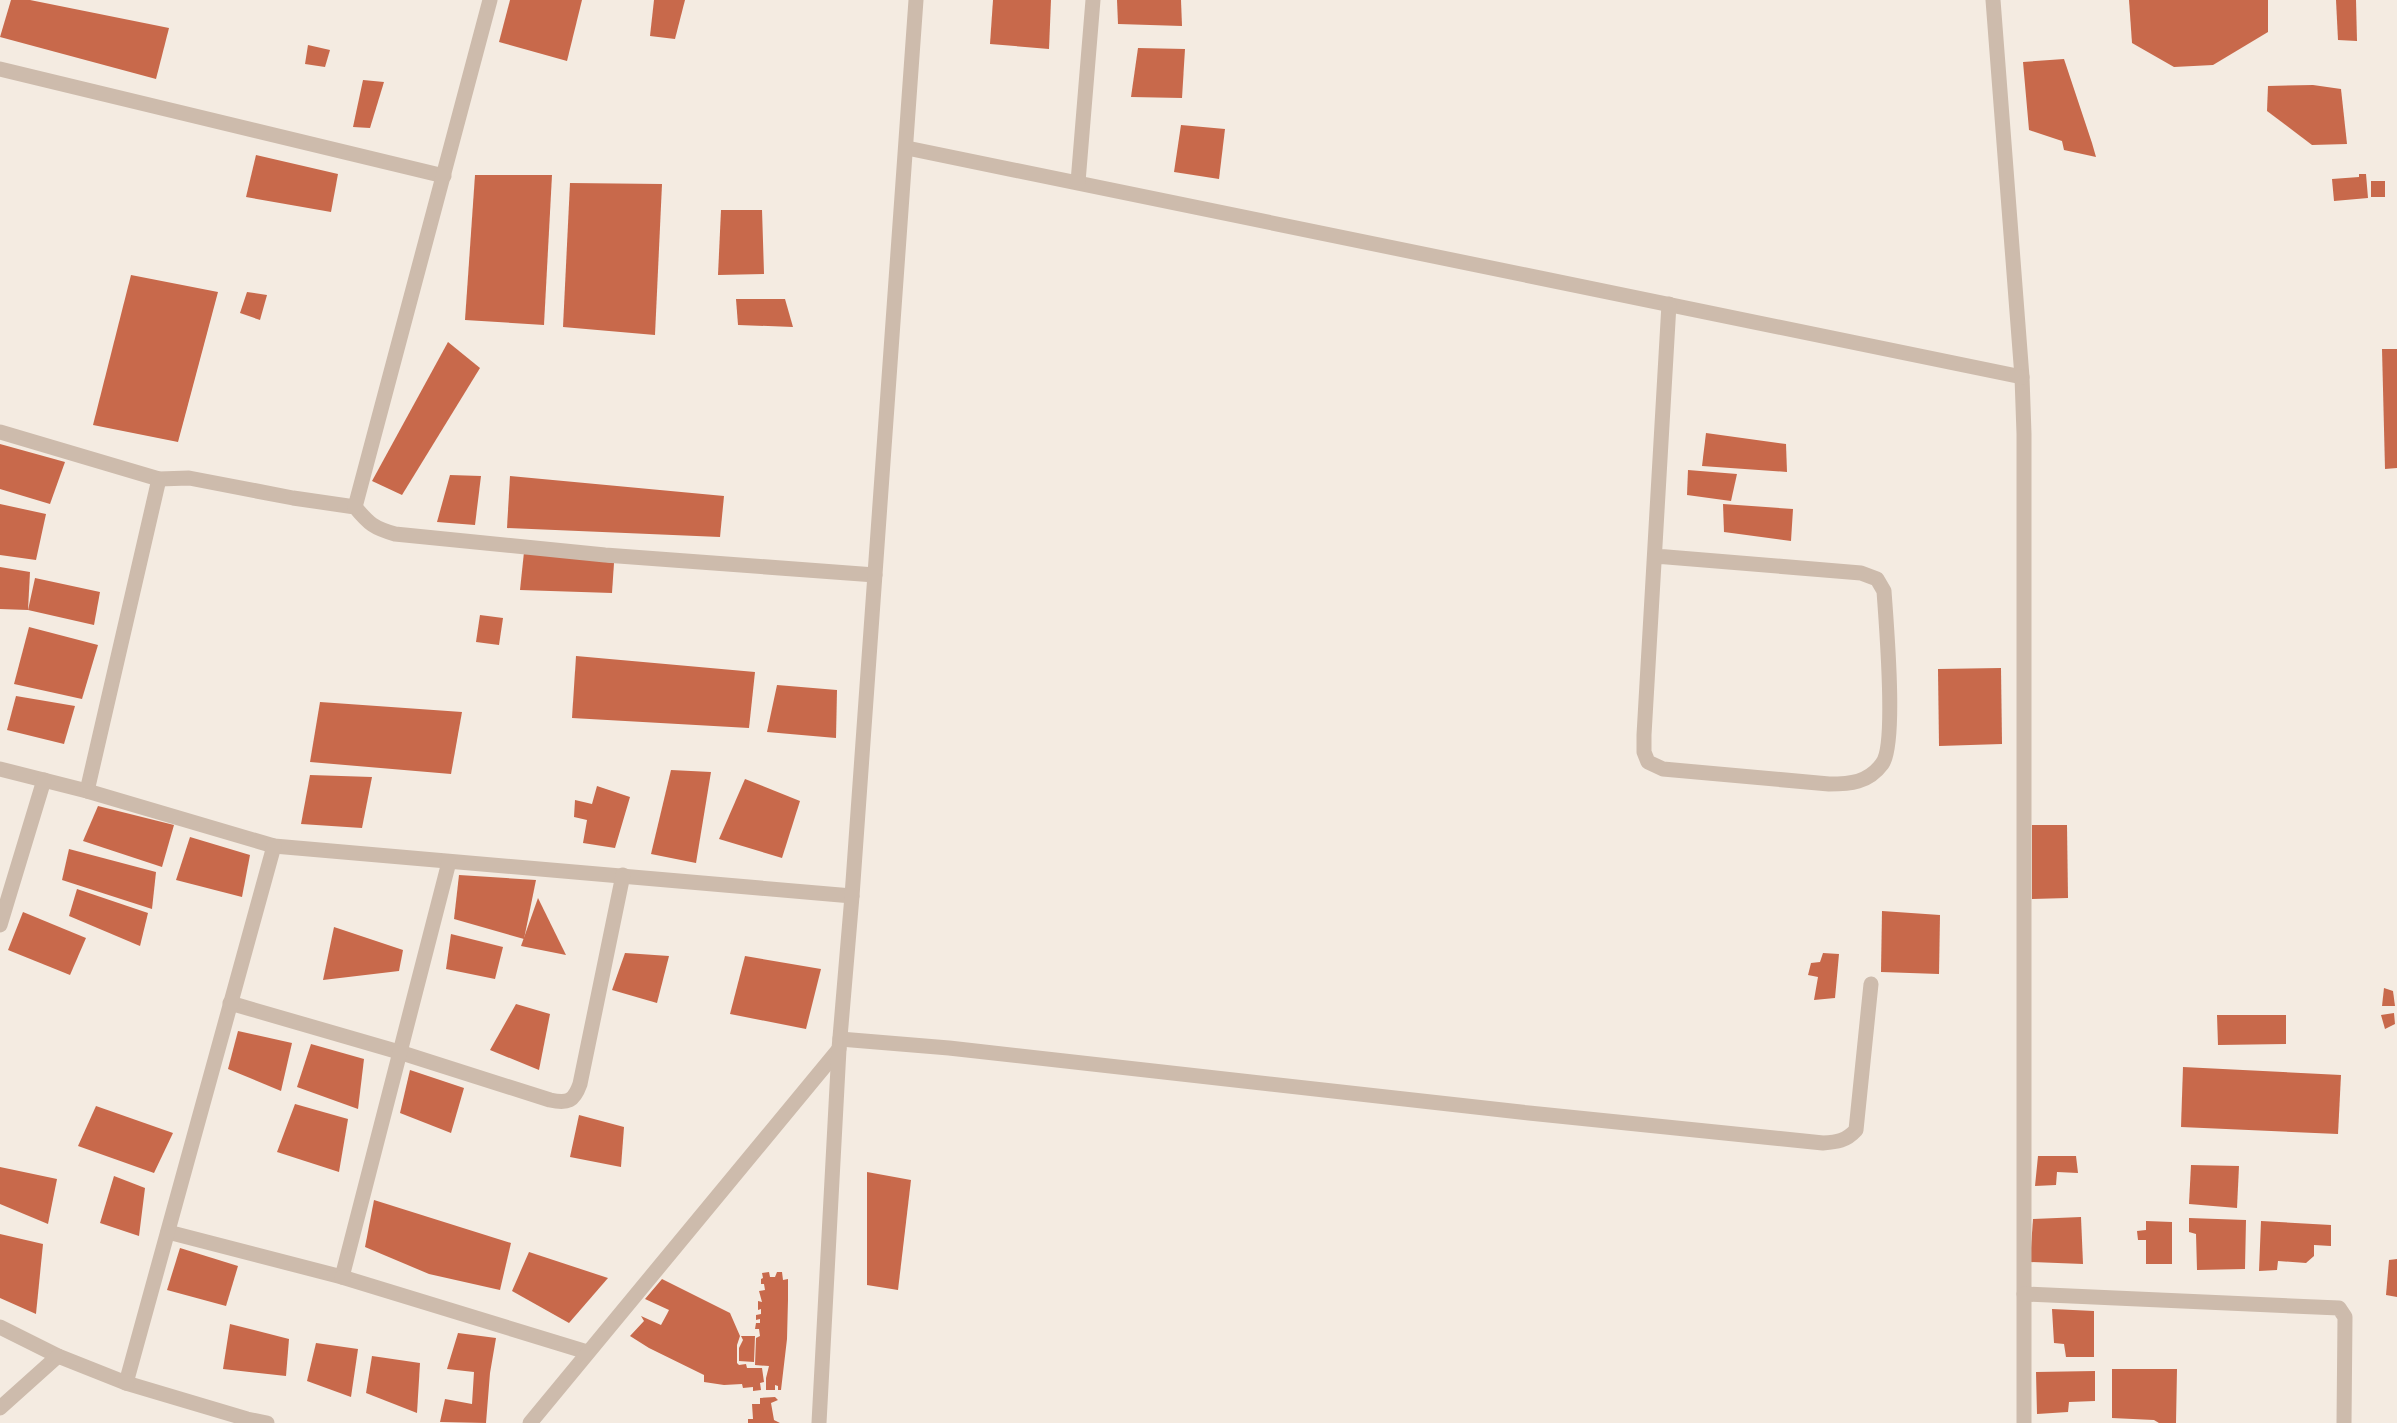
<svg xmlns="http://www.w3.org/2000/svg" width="2397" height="1423" font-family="Arial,sans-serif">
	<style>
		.building { fill: #c8694b }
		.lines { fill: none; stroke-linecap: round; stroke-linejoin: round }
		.minor { stroke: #cdbbac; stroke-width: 15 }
	</style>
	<rect width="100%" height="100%" fill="#f4ebe1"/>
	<!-- building -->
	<g class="building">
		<path d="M11,0H30L169,28L156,79L0,37Z"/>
		<path d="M510,0H582L567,61L499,42Z"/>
		<path d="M654,0H685L675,39L650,36Z"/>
		<path d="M993,0H1051L1049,49L990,44Z"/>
		<path d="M1117,0H1181L1182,26L1118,24Z"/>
		<path d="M2129,0H2268V32L2213,65L2174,67L2132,43Z"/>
		<path d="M2336,0H2356L2357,41L2338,40Z"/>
		<path d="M308,45L330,50L325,67L305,64Z"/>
		<path d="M1138,48L1185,49L1182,98L1131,97Z"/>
		<path d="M2064,59L2092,143L2096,157L2064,150L2062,141L2029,130L2023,62Z"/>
		<path d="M363,80L384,82L370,128L353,127Z"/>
		<path d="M2313,85L2341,89L2347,144L2312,145L2267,111L2268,86Z"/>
		<path d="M1181,125L1225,129L1219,179L1174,172Z"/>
		<path d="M256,155L338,174L331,212L246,197Z"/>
		<path d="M2359,174H2366L2368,198L2334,201L2332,179L2359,177Z"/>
		<path d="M475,175H552L544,325L465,320Z"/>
		<rect x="2371" y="181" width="14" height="16"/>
		<path d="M570,183L662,184L655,335L563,327Z"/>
		<path d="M721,210H762L764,274L718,275Z"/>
		<path d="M131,275L218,292L178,442L93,425Z"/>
		<path d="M247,292L267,295L260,320L240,313Z"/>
		<path d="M736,299H785L793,327L738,325Z"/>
		<path d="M448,342L480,368L402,495L372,481Z"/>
		<path d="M2382,349H2397V468L2385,469Z"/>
		<path d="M1706,433L1786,444L1787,472L1702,466Z"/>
		<path d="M0,444L65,462L50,504L0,489Z"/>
		<path d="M1688,470L1737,474L1731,501L1687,495Z"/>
		<path d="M450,475L481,476L475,525L437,522Z"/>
		<path d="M510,476L724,496L720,537L507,528Z"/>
		<path d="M0,504L46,514L36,560L0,555Z"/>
		<path d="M1723,504L1793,509L1791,541L1724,532Z"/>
		<path d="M524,552L614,563L612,593L520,590Z"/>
		<path d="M0,567L30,572L28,610L0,609Z"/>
		<path d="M35,578L100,592L94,625L28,610Z"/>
		<path d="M480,615L503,618L499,645L476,642Z"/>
		<path d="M29,627L98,645L82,699L14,684Z"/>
		<path d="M576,656L755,672L749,728L572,718Z"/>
		<path d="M2001,668L2002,744L1939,746L1938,669Z"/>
		<path d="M777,685L837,690L836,738L767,732Z"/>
		<path d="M16,696L75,706L64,744L7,730Z"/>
		<path d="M320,702L462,712L451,774L310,762Z"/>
		<path d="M671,770L711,772L696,863L651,854Z"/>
		<path d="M310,775L372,777L362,828L301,824Z"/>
		<path d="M745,779L800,801L782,858L719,839Z"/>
		<path d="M597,786L630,797L615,848L583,843L587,820L574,817L575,800L592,804Z"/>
		<path d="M98,806L174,825L162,867L83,841Z"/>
		<path d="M2032,825H2067L2068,898L2032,899Z"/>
		<path d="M190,837L250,855L242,897L176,880Z"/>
		<path d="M69,849L156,872L152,909L62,880Z"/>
		<path d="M459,875L536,880L524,939L454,919Z"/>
		<path d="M77,889L148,913L140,946L69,916Z"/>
		<path d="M538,898L566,955L521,946Z"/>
		<path d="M1882,911L1940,915L1939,974L1881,972Z"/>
		<path d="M23,912L86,938L70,975L8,950Z"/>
		<path d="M334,927L403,950L399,971L323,980Z"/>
		<path d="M451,934L503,947L495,979L446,969Z"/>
		<path d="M625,953L669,956L657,1003L612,990Z"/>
		<path d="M1823,953L1839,954L1835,998L1814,1000L1818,977L1808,975L1811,963L1820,962Z"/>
		<path d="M745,956L821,969L806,1029L730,1014Z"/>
		<path d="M2384,988L2393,991L2395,1006H2382Z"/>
		<path d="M516,1004L550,1014L539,1070L490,1050Z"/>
		<path d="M2394,1013L2395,1024L2385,1029L2381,1015Z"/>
		<path d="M2217,1015H2286V1044L2218,1045Z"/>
		<path d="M238,1031L292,1043L281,1091L228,1069Z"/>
		<path d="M311,1044L364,1059L358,1109L297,1087Z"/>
		<path d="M2183,1067L2341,1075L2338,1134L2181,1127Z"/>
		<path d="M410,1070L464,1088L451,1133L400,1113Z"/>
		<path d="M295,1104L348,1119L339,1172L277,1152Z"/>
		<path d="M96,1106L173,1133L154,1173L78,1146Z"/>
		<path d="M579,1115L624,1127L621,1167L570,1157Z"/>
		<path d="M2038,1156H2076L2078,1173L2057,1172L2056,1185L2035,1186Z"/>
		<path d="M2191,1165L2239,1166L2237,1208L2189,1204Z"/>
		<path d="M0,1167L57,1179L48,1224L0,1204Z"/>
		<path d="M867,1172L911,1180L898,1290L867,1285Z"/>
		<path d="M114,1176L145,1188L139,1236L100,1223Z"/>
		<path d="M374,1200L511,1243L500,1290L429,1274L365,1247Z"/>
		<path d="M2081,1217L2083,1264L2030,1262L2033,1219Z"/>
		<path d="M2189,1218L2246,1220L2245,1269L2197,1270L2196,1234L2189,1232Z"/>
		<path d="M2146,1221L2172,1222V1264H2146V1240H2138L2137,1231L2146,1230Z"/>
		<path d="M2261,1221L2331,1225V1246L2314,1245V1256L2306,1263L2278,1261L2277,1270L2259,1271Z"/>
		<path d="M0,1234L43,1244L36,1314L0,1298Z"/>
		<path d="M180,1248L238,1266L226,1306L167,1290Z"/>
		<path d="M529,1252L608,1278L569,1323L512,1291Z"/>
		<path d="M2397,1259V1297L2386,1295L2389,1260Z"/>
		<path d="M769,1272L770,1277H775L777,1272H782L783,1280L788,1279V1300L787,1339L781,1390H778V1386L775,1385V1390H766V1378L769,1366L755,1365L756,1338L760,1336L759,1329H755L756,1323H760V1319L756,1320V1315L761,1314V1309L758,1310V1301L762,1302L759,1291L765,1290L764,1284H761V1279L763,1278L762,1273Z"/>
		<path d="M662,1279L730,1313L740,1336L737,1345V1363L739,1365L746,1364L747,1368H762L764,1382L760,1383L761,1390L753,1391V1387L743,1388L742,1384L724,1385L704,1382V1375L649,1348L630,1336L644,1321L641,1316L661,1325L667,1314L669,1310L645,1299Z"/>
		<path d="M2052,1309L2094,1311V1357H2066L2064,1344L2054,1343Z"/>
		<path d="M230,1324L289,1339L286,1376L223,1369Z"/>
		<path d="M458,1333L496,1338L490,1373L486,1423L440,1422L445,1399L472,1404L474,1372L447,1369Z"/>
		<path d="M741,1336H755L754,1362L739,1361V1348L743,1340Z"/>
		<path d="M316,1343L358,1349L351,1397L307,1381Z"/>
		<path d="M372,1356L420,1363L417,1413L366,1393Z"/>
		<path d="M2112,1369H2177L2176,1423H2159L2154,1420L2112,1418Z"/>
		<path d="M2095,1371V1401L2069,1402L2068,1412L2037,1414L2036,1372Z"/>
		<path d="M775,1397L778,1400L771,1403L774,1420L780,1423H748V1419H753L752,1404H760V1398Z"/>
	</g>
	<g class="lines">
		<!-- minor -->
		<g class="minor">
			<path d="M1993,0L2022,377L2024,434V1423"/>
			<path d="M0,69L444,176"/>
			<path d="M907,148L2022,377"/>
			<path d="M1078,182L1093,0"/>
			<path d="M0,432L159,479L189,478L293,498L355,507C369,524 374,528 395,534L605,555L875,575"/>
			<path d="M355,507L490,0"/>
			<path d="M1655,556L1861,573L1877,579L1884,591C1886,621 1897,745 1882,764C1868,783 1850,784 1829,784L1663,769L1648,762L1644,752V735L1669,304"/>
			<path d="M0,769L87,791L274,846L852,896"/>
			<path d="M87,791L159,479"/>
			<path d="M0,925L44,780"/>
			<path d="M230,1003L399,1052L550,1100C568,1104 574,1101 580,1084L623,875"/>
			<path d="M840,1039L949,1048L1529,1113L1823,1143C1837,1142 1846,1141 1856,1130L1871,984"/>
			<path d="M168,1232L342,1277L449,862"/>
			<path d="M342,1277L587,1352"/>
			<path d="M2024,1294L2339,1308L2345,1317L2344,1423"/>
			<path d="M0,1327L58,1356L126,1383L247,1419L267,1423"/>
			<path d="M126,1383L274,846"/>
			<path d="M0,1408L58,1356"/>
			<path d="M530,1423L839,1049"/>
			<path d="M819,1423L839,1049L852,896L916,0"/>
		</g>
	</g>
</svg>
